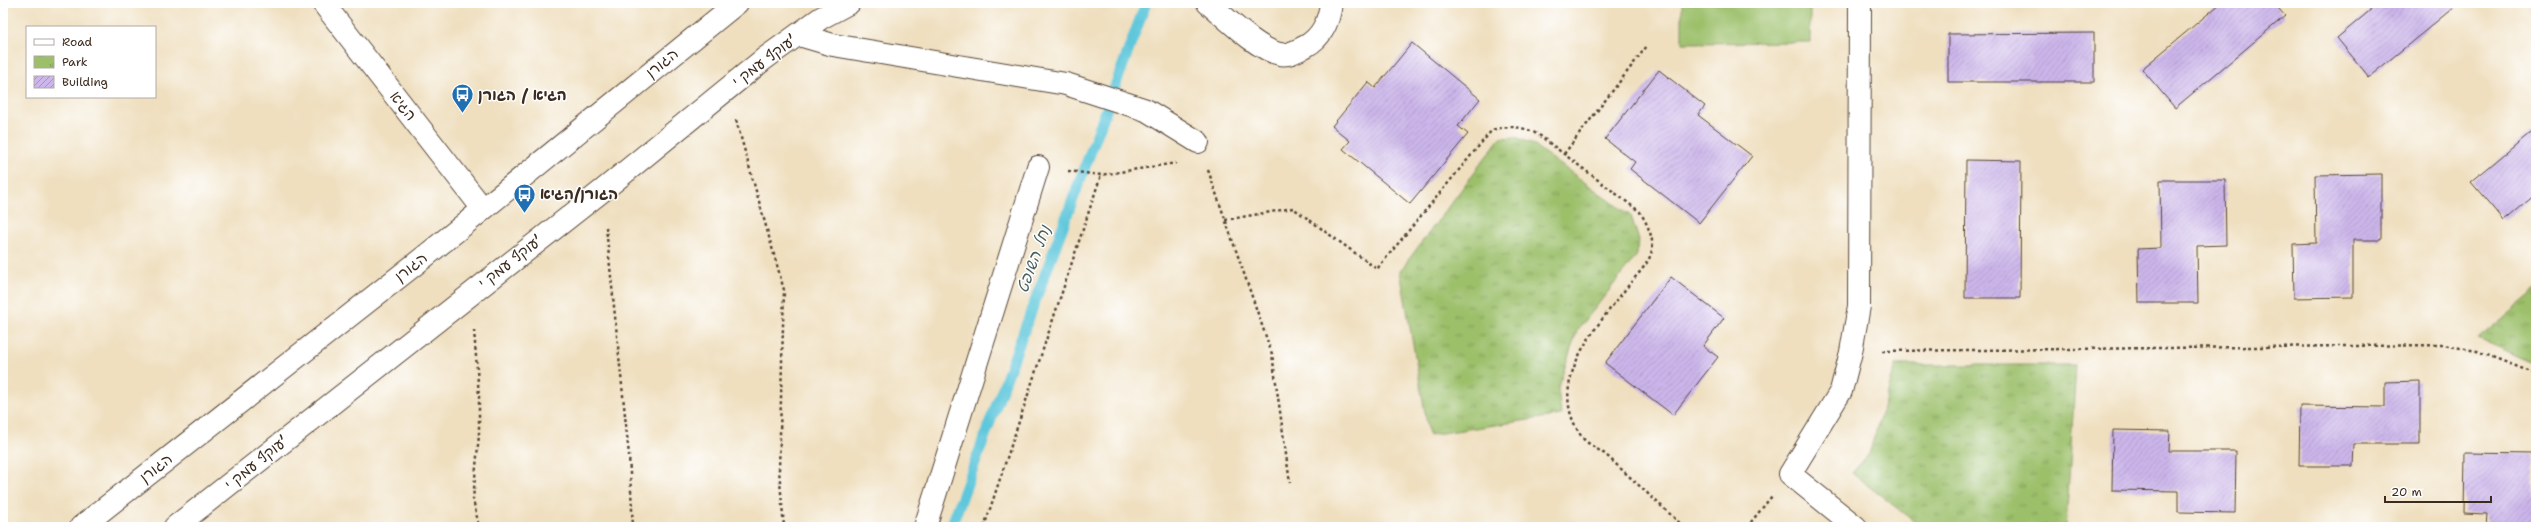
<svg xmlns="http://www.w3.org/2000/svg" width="2539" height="530" viewBox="0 0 2539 530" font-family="'Shantell Sans','Playpen Sans Hebrew',sans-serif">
	<defs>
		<pattern id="park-tufts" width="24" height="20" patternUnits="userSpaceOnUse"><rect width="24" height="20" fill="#9cc06a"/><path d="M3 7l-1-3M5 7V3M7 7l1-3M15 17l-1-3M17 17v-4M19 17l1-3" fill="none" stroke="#809c57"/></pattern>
		<pattern id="building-hatch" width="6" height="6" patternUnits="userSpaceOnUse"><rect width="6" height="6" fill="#ccb6eb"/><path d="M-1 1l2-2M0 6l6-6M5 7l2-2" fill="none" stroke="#a794be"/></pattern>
	</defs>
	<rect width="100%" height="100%" fill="#fff"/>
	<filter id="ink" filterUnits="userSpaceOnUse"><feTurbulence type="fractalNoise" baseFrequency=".025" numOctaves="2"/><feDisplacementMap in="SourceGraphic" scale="8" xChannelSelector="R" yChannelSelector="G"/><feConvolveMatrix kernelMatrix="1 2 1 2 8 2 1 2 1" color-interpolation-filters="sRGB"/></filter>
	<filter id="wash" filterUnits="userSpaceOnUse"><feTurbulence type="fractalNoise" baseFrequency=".012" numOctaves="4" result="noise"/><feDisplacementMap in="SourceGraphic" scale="16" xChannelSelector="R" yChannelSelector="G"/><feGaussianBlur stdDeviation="0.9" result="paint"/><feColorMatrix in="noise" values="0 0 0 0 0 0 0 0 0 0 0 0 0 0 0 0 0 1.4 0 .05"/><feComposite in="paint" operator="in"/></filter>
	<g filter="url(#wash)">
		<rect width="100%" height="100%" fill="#efdfbf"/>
		<path fill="#9cc06a" stroke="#6c7544" d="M1682,3H1810V42L1682,43Z"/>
		<g fill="url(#park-tufts)" stroke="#6c7544">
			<path d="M1516,137L1532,144L1631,216L1638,237L1637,255L1577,331L1558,388L1561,415L1429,435L1400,271L1500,138Z"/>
			<path d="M2536,290V364L2478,339Z"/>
			<path d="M1896,365H2076L2066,527H1921L1852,473L1869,454Z"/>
		</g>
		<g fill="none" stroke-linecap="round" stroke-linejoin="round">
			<path stroke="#5fc7db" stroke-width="11" d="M951,527L1146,3"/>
		</g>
		<g id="blocks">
			<g fill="url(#building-hatch)">
				<path d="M2221,3H2274L2285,16L2175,108L2142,69Z"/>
				<path d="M2379,3H2459L2369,77L2337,38Z"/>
				<path d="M2094,33V82H1948V34Z"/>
				<path d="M1412,43L1480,99L1458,126L1468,134L1410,204L1343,149L1350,141L1332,126L1368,82L1375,88Z"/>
				<path d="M1659,70L1705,106L1698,115L1752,156L1699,223L1630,169L1635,162L1605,139Z"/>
				<path d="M2536,128V194L2504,221L2471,182Z"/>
				<path d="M1966,160L2021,161L2020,298H1965Z"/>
				<path d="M2381,174V240H2353V297L2294,298L2293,244L2316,243L2315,175Z"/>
				<path d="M2160,180H2225L2226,245L2197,246L2198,303H2139L2138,249L2161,248Z"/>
				<path d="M1671,277L1724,318L1703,346L1718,357L1673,415L1605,363Z"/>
				<path d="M2420,381V444H2354L2353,466H2299L2300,406L2385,407V382Z"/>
				<path d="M2113,430L2170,431L2169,451H2236L2235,513L2178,512V491L2112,490Z"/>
				<path d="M2465,453L2534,454L2533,514H2536V527H2486L2487,514L2464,513Z"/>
			</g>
		</g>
	</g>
	<g filter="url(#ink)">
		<use href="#blocks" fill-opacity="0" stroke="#564536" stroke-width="1"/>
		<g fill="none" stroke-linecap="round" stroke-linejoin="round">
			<defs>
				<g id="minor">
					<path d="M323,3L483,209"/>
					<path d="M1208,3C1226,18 1258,50 1280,54C1289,56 1298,50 1306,46C1322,37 1329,21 1331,3"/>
					<path d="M799,35L833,45L1066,84L1146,110L1198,142"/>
					<path d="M81,527L428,254L737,3"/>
					<path d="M175,527L602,191L764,59L821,18L849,3"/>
					<path d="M925,527L1038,167"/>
					<path d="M1856,527L1790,474L1841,391L1851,352L1859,306L1860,3"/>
				</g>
			</defs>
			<use href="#minor" stroke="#564536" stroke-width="24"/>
			<g stroke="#564536" stroke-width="2.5" stroke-dasharray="3 3" stroke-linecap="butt">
				<path d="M736,120L784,290L779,470L784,527"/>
				<path d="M1564,154L1647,46"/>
				<path d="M1208,170L1272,354L1290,483"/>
				<path d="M1068,171L1101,175L1176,163"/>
				<path d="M1225,220L1293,208L1377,269L1492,130C1511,125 1522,126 1539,135L1640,212C1646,222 1654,237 1652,249C1651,261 1638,274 1631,282C1599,325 1542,381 1582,437C1587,444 1598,449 1606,455C1632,479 1658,503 1684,527"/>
				<path d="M606,227L629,455L633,527"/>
				<path d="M474,330L479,396V435L473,499L479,527"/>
				<path d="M1882,351L2443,345L2477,351L2536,374"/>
				<path d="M984,527L1101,175"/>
				<path d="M1747,527L1772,496"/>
			</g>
			<use href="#minor" stroke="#fff" stroke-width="22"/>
		</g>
	</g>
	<defs>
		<symbol id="bus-pin" viewBox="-11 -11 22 30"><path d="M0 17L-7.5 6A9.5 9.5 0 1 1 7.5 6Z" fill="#1f6fb2" stroke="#fff"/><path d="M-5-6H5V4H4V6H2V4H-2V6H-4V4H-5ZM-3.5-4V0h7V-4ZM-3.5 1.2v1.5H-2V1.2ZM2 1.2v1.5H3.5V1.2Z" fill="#fff"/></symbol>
	</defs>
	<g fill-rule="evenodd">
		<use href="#bus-pin" x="450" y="82" width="25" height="34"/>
		<use href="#bus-pin" x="512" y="182" width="25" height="34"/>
	</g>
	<g text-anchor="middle" stroke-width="3" stroke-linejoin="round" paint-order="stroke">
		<g font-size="15" fill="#3b2a1e" stroke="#fff">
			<text transform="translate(764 61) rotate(-37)" y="5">עוקף עמק י’</text>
			<text transform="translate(662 63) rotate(-39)" y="5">הגורן</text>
			<text transform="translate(403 106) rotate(52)" y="5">הגיא</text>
			<text transform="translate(510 262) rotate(-38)" y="5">עוקף עמק י’</text>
			<text transform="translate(411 267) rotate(-38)" y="5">הגורן</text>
			<text transform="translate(256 463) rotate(-39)" y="5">עוקף עמק י’</text>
			<text transform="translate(156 468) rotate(-38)" y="5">הגורן</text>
		</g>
		<g font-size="15" font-weight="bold" fill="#3b2a1e" stroke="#fff" text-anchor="start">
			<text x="478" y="100">הגיא / הגורן</text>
			<text x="540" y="199">הגורן/הגיא</text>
		</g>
		<g font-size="16" font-style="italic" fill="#486160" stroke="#fff">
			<text transform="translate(1033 259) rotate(-70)" y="6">נחל השופט</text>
		</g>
	</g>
	<rect width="2539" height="530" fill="none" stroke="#fff" stroke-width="16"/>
	<rect x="26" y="26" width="130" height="72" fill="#ffffff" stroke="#b1aaa5"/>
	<rect x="34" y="39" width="20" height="6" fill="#ffffff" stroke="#b1aaa5"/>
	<text x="62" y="46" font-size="12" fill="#3b2a1e">Road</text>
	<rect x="34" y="56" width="20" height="12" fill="url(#park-tufts)" stroke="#b1aaa5"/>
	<text x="62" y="66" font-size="12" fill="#3b2a1e">Park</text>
	<rect x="34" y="76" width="20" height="12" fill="url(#building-hatch)" stroke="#b1aaa5"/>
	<text x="62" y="86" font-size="12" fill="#3b2a1e">Building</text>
	<path d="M2385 496v6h106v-6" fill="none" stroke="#3b2a1e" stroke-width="2"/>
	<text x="2391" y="496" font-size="12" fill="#3b2a1e" stroke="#ffffff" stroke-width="3" paint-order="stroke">20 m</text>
</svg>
